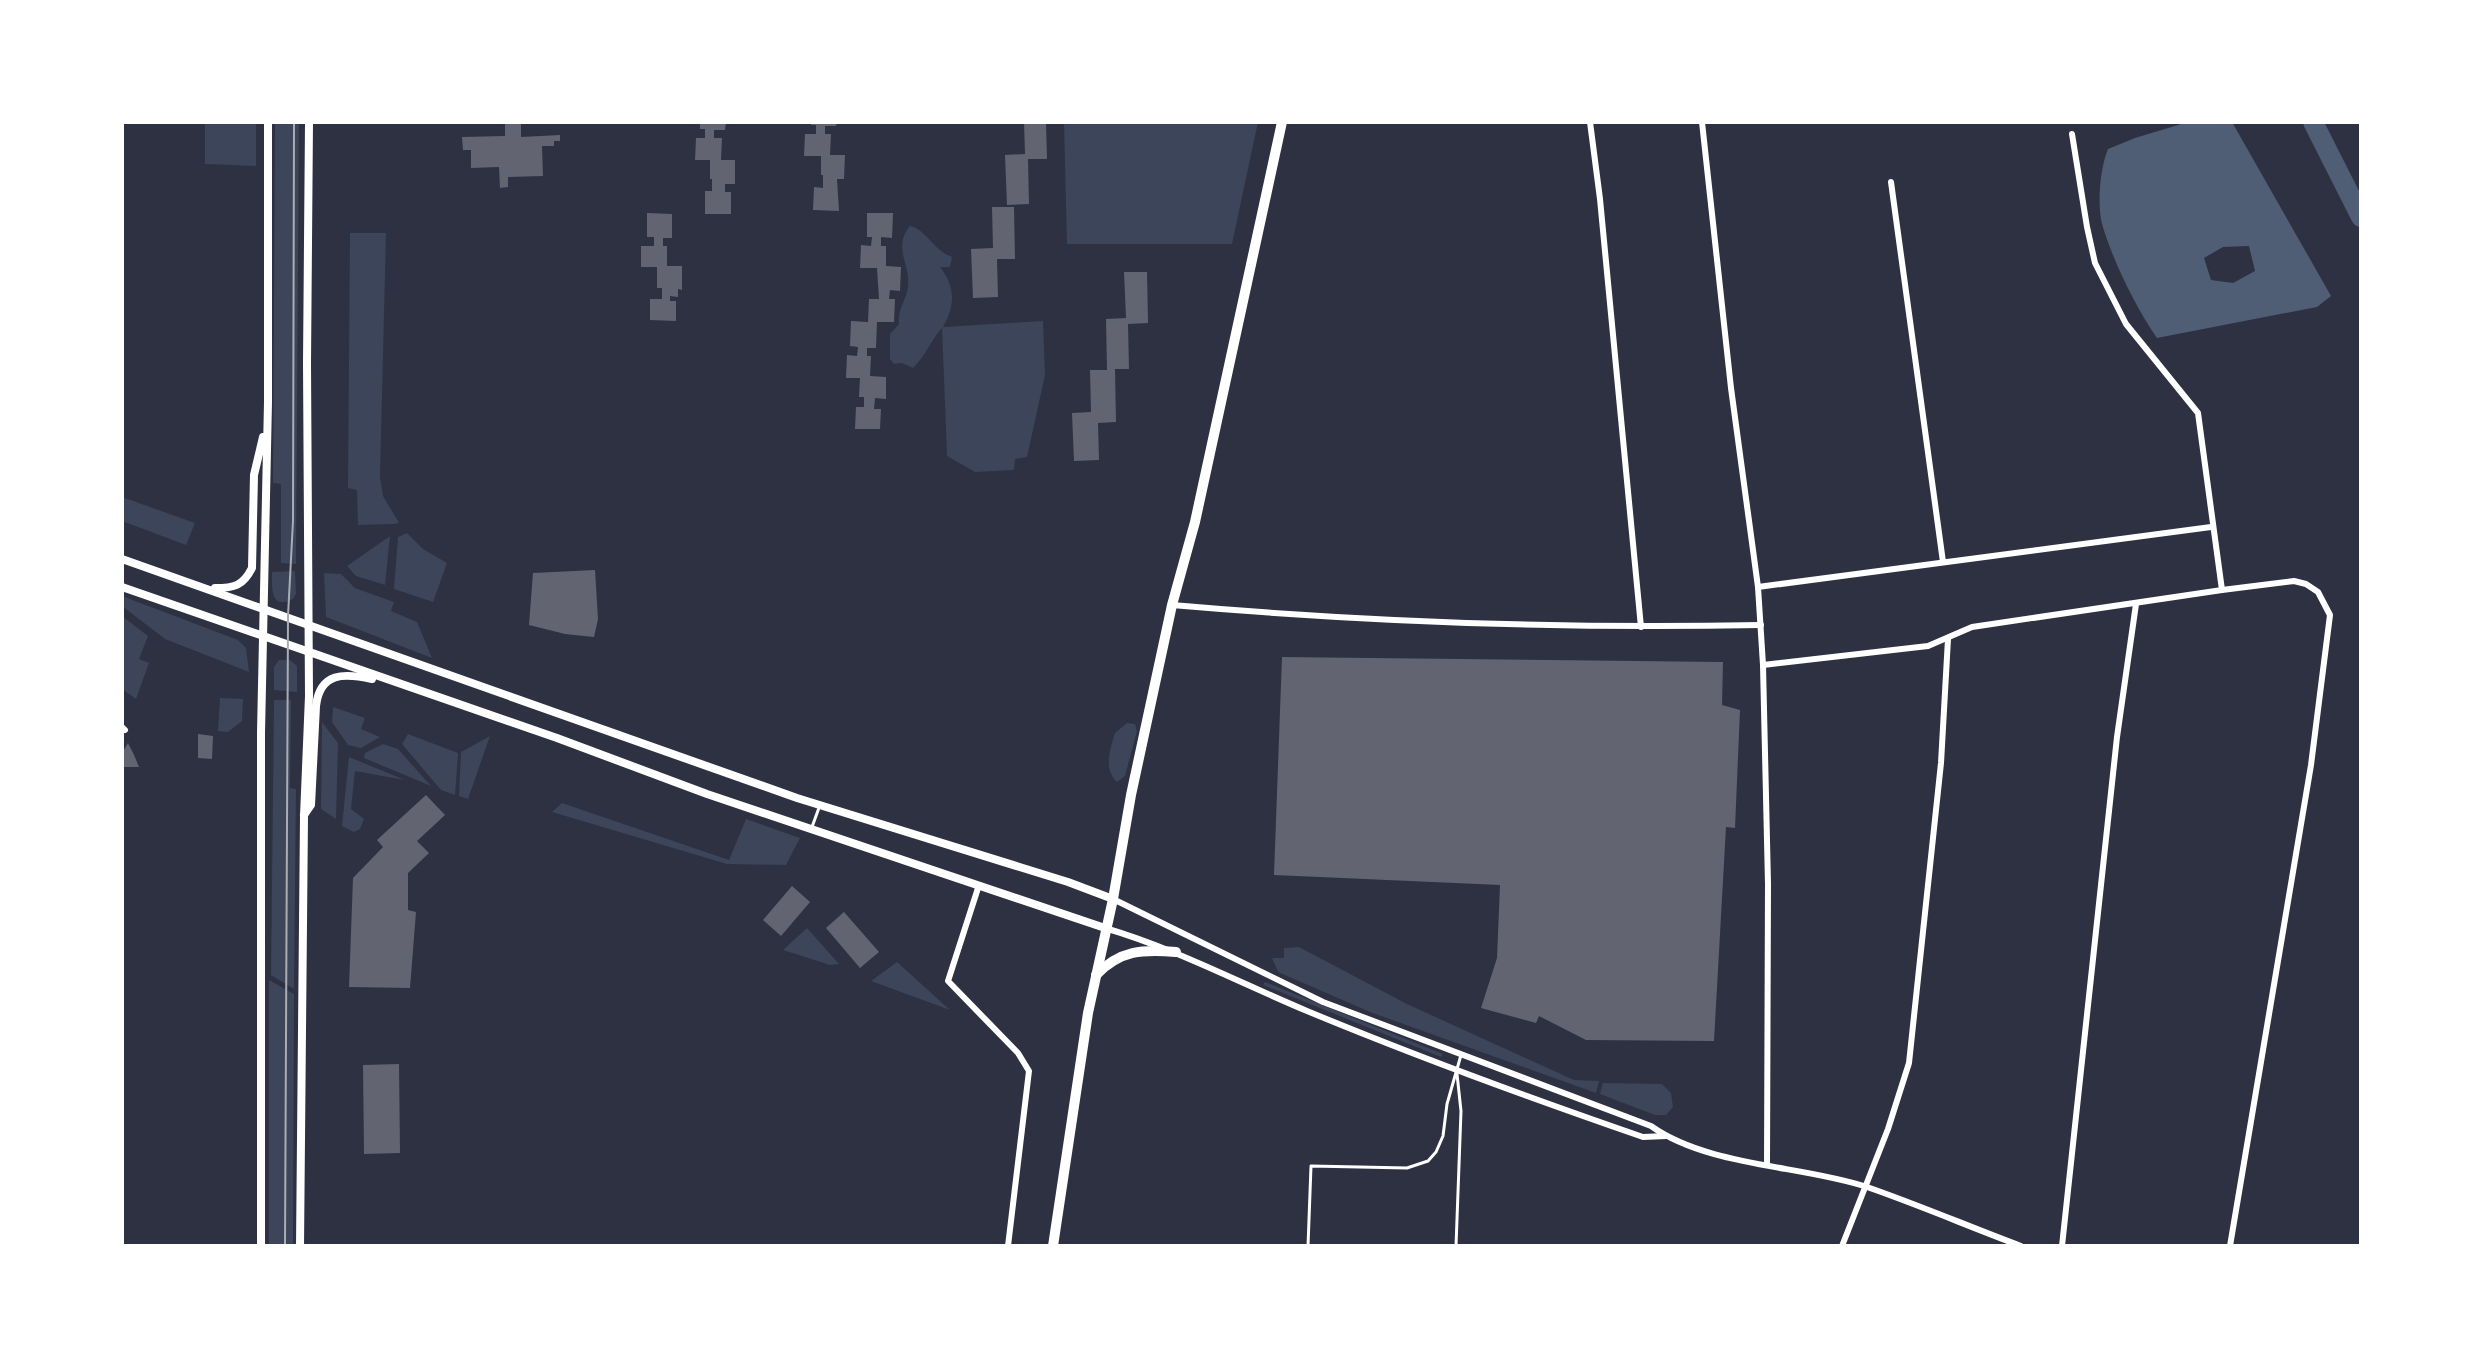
<svg xmlns="http://www.w3.org/2000/svg" width="2483" height="1368" viewBox="0 0 2483 1368" font-family="'PT Sans',sans-serif">
	<rect width="100%" height="100%" fill="#2d3142"/>
	<g fill="#3c4559">
		<path d="M205,122H256V166L205,164Z"/>
		<path d="M275,122H299L296,564L281,563V484L273,483Z"/>
		<path d="M1064,122H1258L1232,244H1067Z"/>
		<path d="M910,226C926,229 933,250 952,257L950,267H940C956,287 955,306 943,327L1043,321L1045,375L1027,457L1015,459L1014,470L975,472L947,456L942,328C931,340 925,357 913,368L902,363L894,364L890,359V334L899,324C897,311 906,300 908,287C911,265 892,247 910,226Z"/>
		<path d="M350,233H386L380,477L383,496L399,523L394,524L358,525L357,490L348,488Z"/>
		<path d="M122,497L195,523L186,545L122,521Z"/>
		<path d="M407,533L423,549L447,563L433,602L394,589L398,537Z"/>
		<path d="M390,536L385,585L356,576L347,566Z"/>
		<path d="M295,571L296,594L293,599C270,611 272,587 272,572Z"/>
		<path d="M324,573L341,574L355,588L394,602L391,611L417,622L432,658L326,617Z"/>
		<path d="M122,596L238,640L246,648L249,672L165,639L122,606Z"/>
		<path d="M122,616L148,636L139,659L149,663L136,699L122,689Z"/>
		<path d="M279,660H290L297,666V692L274,690V667Z"/>
		<path d="M220,698L243,699L242,721L228,732L218,731Z"/>
		<path d="M274,700H291L290,788L296,789L294,989L271,975Z"/>
		<path d="M333,707L365,718L361,729L380,737L361,748L348,745L332,722Z"/>
		<path d="M322,722L338,743L336,819L321,809Z"/>
		<path d="M1127,723L1135,724L1137,731L1125,776L1117,782C1103,769 1110,750 1115,733Z"/>
		<path d="M408,734L458,753L455,795L441,790L402,744Z"/>
		<path d="M490,736L468,799L459,796L461,752Z"/>
		<path d="M383,744L398,749L431,786L364,758L365,753Z"/>
		<path d="M349,757L405,780L355,771L351,809L364,819L360,829L354,832L342,826Z"/>
		<path d="M562,803L729,860L746,819L800,838L786,865L727,864L552,812Z"/>
		<path d="M807,928L839,964L830,965L783,950Z"/>
		<path d="M1299,947L1407,1004L1574,1080L1599,1081L1596,1093L1370,1012L1278,972L1272,958H1284V948Z"/>
		<path d="M897,962L950,1010L871,981Z"/>
		<path d="M269,980L294,994L293,1246H269Z"/>
		<path d="M1265,982L1443,1054L1441,1057L1263,985Z"/>
		<path d="M1603,1083L1662,1084L1671,1093L1673,1107L1666,1115H1655L1600,1094Z"/>
	</g>
	<path fill="#4f5d75" fill-rule="evenodd" d="M2188,122H2232L2331,296L2317,307L2157,338C2136,308 2112,259 2102,224C2097,204 2100,168 2108,149L2135,138ZM2249,246L2255,271L2233,283L2211,280L2204,258L2223,247Z"/>
	<g fill="none" stroke-linecap="round" stroke-linejoin="round">
		<path stroke="#4f5d75" stroke-width="20" d="M2313,122L2361,217"/>
	</g>
	<g fill="#626471">
		<path d="M505,122H521V137L560,135V141H554V146H542L543,176L508,177V187L500,188L499,167L471,168V150H463L462,137L505,136Z"/>
		<path d="M700,122H726L725,130H714V138H722L721,160H735V184H725V192H731V214H705V191H712V179H710V160H695L696,138H705V129H700Z"/>
		<path d="M811,122H837L836,126H825V134H831L830,155H845L844,179H837L839,211L813,210L814,187L823,188V175H821V156H804L805,134H816V125H811Z"/>
		<path d="M1024,122H1046L1047,159H1028L1029,204L1007,205L1005,155L1025,154Z"/>
		<path d="M992,207H1014L1015,259H997L998,297L973,298L971,249L993,248Z"/>
		<path d="M647,213L672,214V238H663V246H667V266H682V290L678,289V297L670,296V301H676V321L650,320V299H662V288H657V267H641V246H654V237H647Z"/>
		<path d="M867,213H893L892,238L881,237V246H886V266L901,267L900,291L890,290L889,299H895L894,322H877L876,348H867V356H871L870,376L886,377V399L875,398L874,409H881L880,429H855L856,407H864V397H859L860,378H846L847,355L857,356L858,347L850,346L851,321L868,322L869,299H879L877,268H860L861,245L871,246L872,237H867Z"/>
		<path d="M1124,272H1147L1148,323L1128,324L1129,369H1115L1116,422L1098,423L1099,460L1074,461L1072,413L1091,412L1090,370H1107L1106,319L1126,318Z"/>
		<path d="M595,570L598,619L594,637L565,634L529,625L533,573Z"/>
		<path d="M1282,657L1723,662L1722,705L1740,710L1735,828L1726,827L1714,1041L1586,1040L1539,1016L1536,1023L1481,1008L1497,958L1500,885L1274,875Z"/>
		<path d="M198,734L213,736L212,759L198,758Z"/>
		<path d="M128,743L134,755L139,767H122V753Z"/>
		<path d="M426,795L445,815L417,841L429,853L408,873V910L416,912L410,988L349,987L353,878L383,847L377,840Z"/>
		<path d="M792,886L810,902L781,936L763,920Z"/>
		<path d="M844,912L879,952L860,968L826,928Z"/>
		<path d="M399,1064L400,1153L364,1154L363,1065Z"/>
	</g>
	<g fill="none" stroke-linecap="round" stroke-linejoin="round">
		<g stroke="#fff" stroke-width="3">
			<path d="M812,827L820,805"/>
			<path d="M1308,1246L1311,1166L1407,1168L1428,1161L1436,1152L1443,1136L1447,1104L1461,1055"/>
			<path d="M1456,1246L1461,1111L1457,1074"/>
		</g>
		<g stroke="#fff" stroke-width="6">
			<path d="M1590,122L1600,199L1641,627"/>
			<path d="M1702,122L1731,388L1758,587L1763,665L1768,884L1767,1165"/>
			<path d="M2072,134L2087,227L2095,263L2126,324L2198,413L2222,590"/>
			<path d="M1891,182L1943,562"/>
			<path d="M1758,587L2211,527"/>
			<path d="M1172,605C1368,622 1564,629 1761,625"/>
			<path d="M1763,665L1928,646L1972,627L2222,590L2294,581L2306,584L2318,592L2330,615L2311,765L2230,1246"/>
			<path d="M122,727L125,730"/>
			<path d="M979,885L948,981L1018,1053L1029,1071L1008,1246"/>
			<path d="M1113,899L1323,1002L1651,1126C1709,1167 1801,1165 1867,1187C1919,1205 1970,1227 2021,1246"/>
			<path d="M1105,928C1176,949 1240,983 1307,1011C1418,1057 1530,1098 1643,1137L1666,1136"/>
			<path d="M1842,1246L1888,1129L1909,1063L1941,763L1948,639"/>
			<path d="M2062,1246L2117,737L2136,604"/>
		</g>
		<g stroke="#fff" stroke-width="8">
			<path d="M122,559L797,798L1068,882L1113,899"/>
			<path d="M122,587L557,738L707,794L1105,928"/>
			<path d="M215,588C234,588 243,586 252,568L254,475L263,437"/>
			<path d="M304,815L311,805L316,706C320,672 344,673 372,679"/>
			<path d="M261,1246V733L268,402V122"/>
			<path d="M300,1246L304,816L309,696L307,363L309,122"/>
		</g>
		<g stroke="#fff" stroke-width="10">
			<path d="M1096,975C1120,950 1143,949 1176,952"/>
			<path d="M1053,1246L1088,1013L1113,899L1131,795L1172,605L1195,522L1282,122"/>
		</g>
		<path stroke="#abadb3" stroke-width="2" d="M285,1246L288,616L293,521L294,122"/>
	</g>
	<rect width="2483" height="1368" fill="none" stroke="#ffffff" stroke-width="248"/>
</svg>
